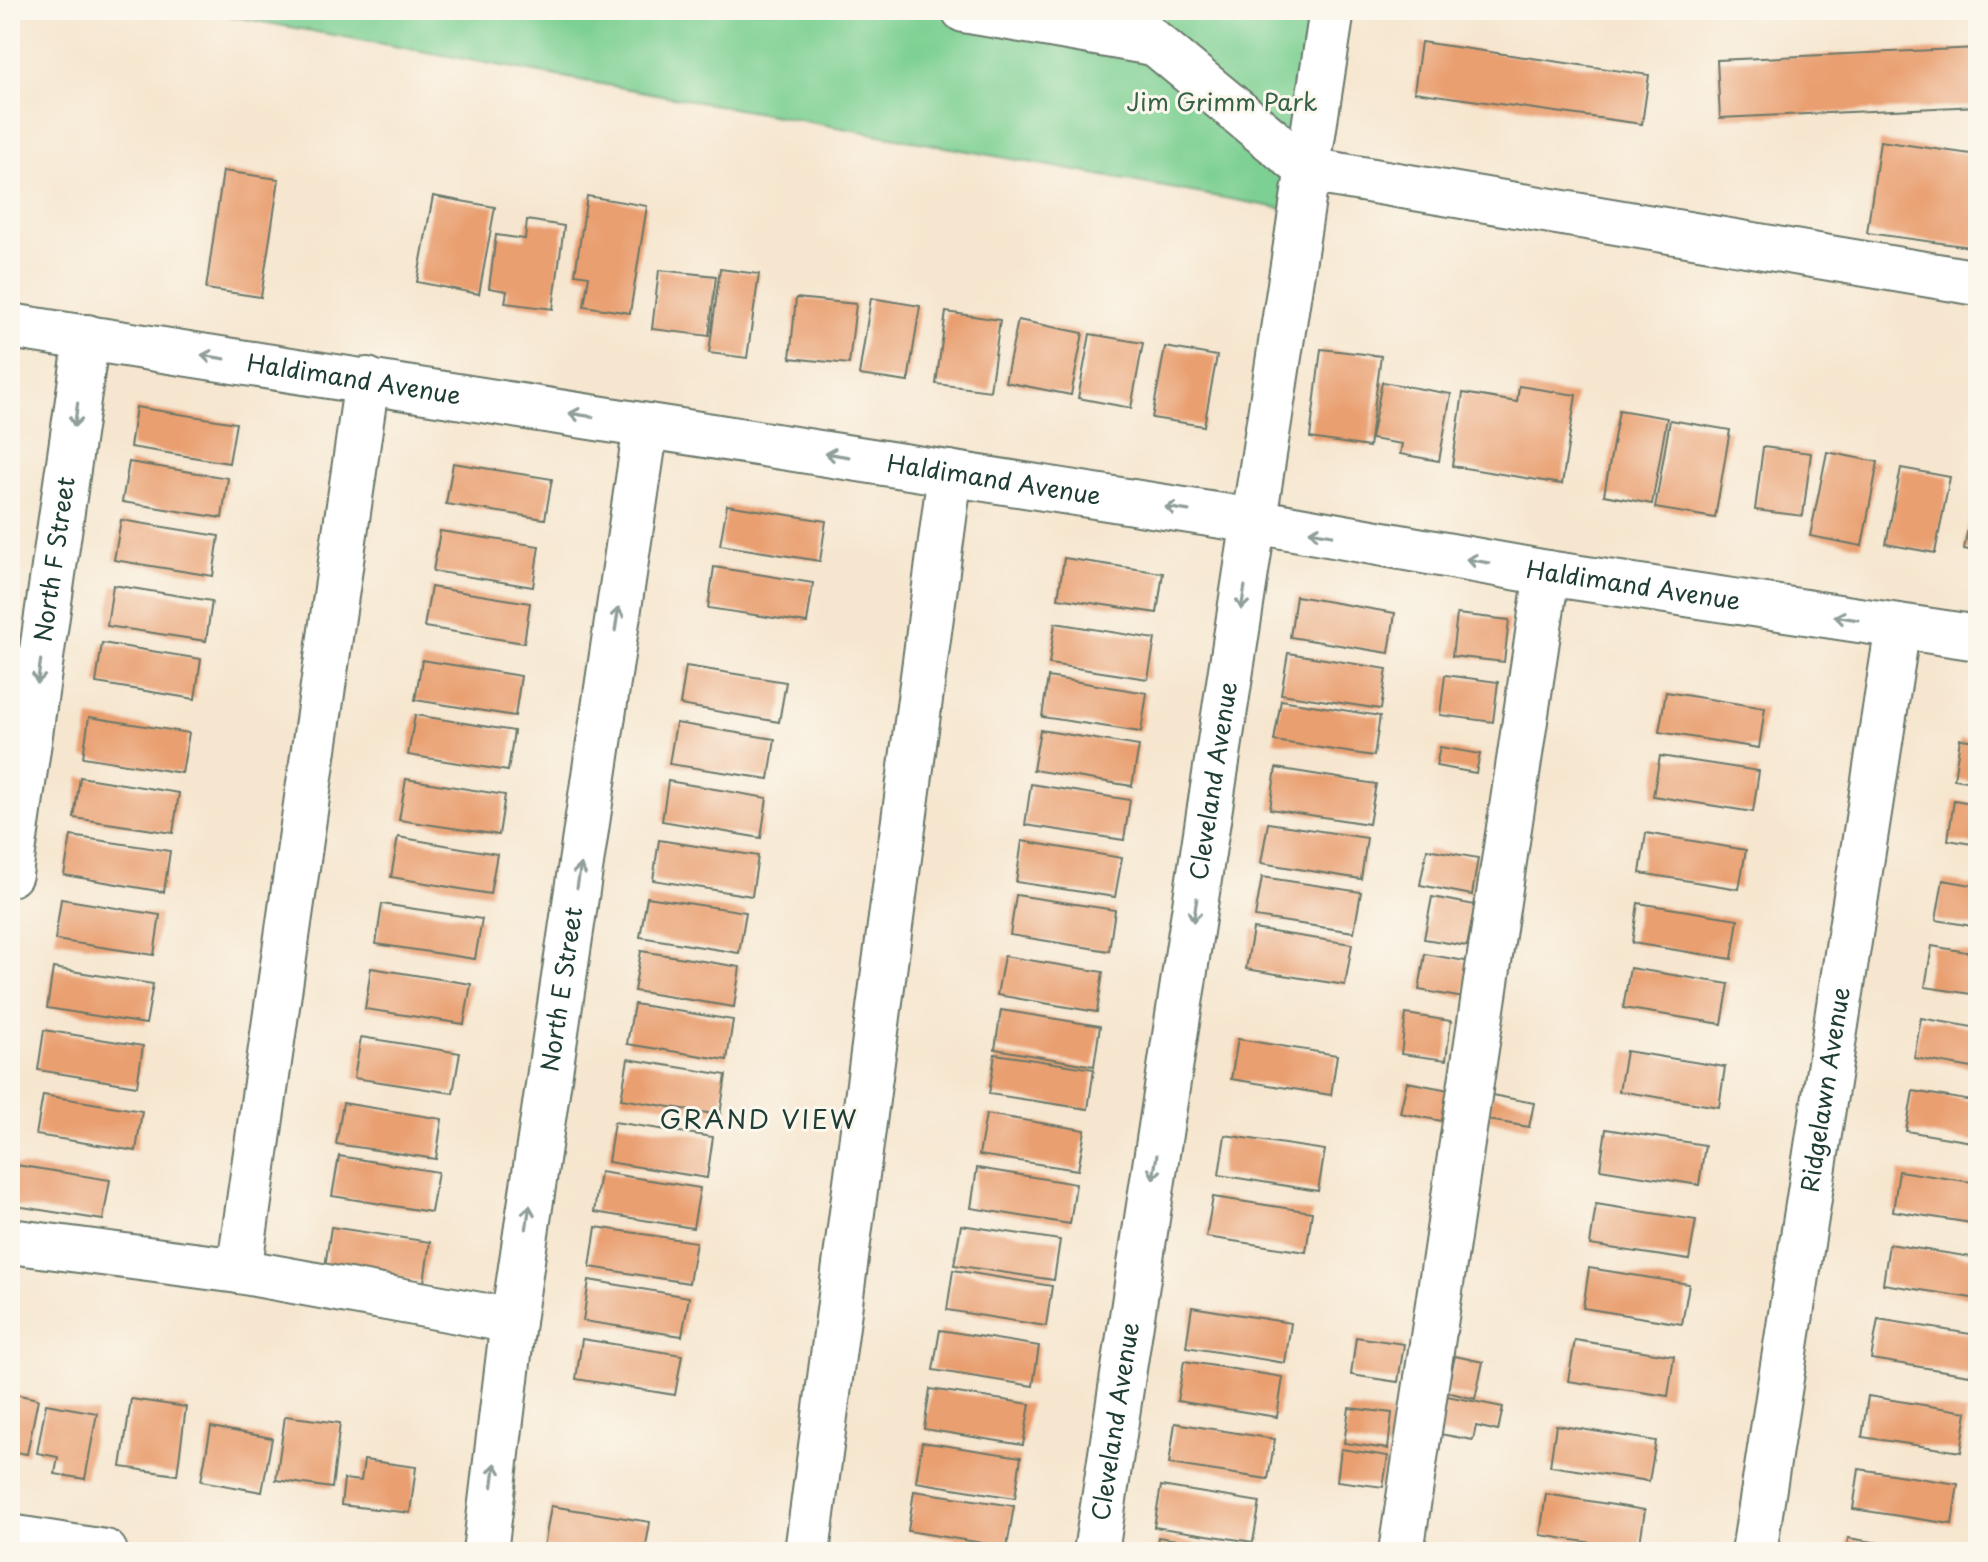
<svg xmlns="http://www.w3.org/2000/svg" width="1988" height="1562" viewBox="0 0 1988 1562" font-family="'Playpen Sans',sans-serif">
	<rect width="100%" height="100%" fill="#fbf7ec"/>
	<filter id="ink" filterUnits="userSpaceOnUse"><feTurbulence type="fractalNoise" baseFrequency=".0125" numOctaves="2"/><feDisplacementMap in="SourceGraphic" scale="16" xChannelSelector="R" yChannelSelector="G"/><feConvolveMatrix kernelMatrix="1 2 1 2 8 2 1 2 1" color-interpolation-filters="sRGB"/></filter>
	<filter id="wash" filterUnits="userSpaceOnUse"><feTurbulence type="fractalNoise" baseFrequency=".006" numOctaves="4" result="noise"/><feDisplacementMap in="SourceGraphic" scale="32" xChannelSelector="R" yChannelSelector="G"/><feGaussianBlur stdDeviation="1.8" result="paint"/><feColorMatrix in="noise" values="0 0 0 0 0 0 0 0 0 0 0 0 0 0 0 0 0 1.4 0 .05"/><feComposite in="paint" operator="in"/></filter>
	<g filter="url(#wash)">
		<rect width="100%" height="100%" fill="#f6e6cf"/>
		<path fill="#7dd093" stroke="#4e8664" stroke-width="2" d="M197,10H1332L1301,212Z"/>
		<g id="blocks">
			<g fill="#e99f70">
				<path d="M1421,42L1649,75L1642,124L1414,92Z"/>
				<path d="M1978,48V106L1720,118L1717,60Z"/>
				<path d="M1880,141L1978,155V248L1867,233Z"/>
				<path d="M223,171L279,179L261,297L206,289Z"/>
				<path d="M433,196L495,207L479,294L417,282Z"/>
				<path d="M587,196L647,206L630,313L584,306L589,276L575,274Z"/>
				<path d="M527,220L564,226L553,309L505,303L507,291L489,288L496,235L525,239Z"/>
				<path d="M720,269L759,274L747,358L709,353Z"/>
				<path d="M659,270L716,276L709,336L652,329Z"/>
				<path d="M796,298L856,304L849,364L790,358Z"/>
				<path d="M871,298L920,306L908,382L859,375Z"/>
				<path d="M946,312L1000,320L990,391L936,384Z"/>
				<path d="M1018,320L1083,333L1071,395L1005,382Z"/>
				<path d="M1090,334L1143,343L1131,408L1078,398Z"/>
				<path d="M1165,347L1217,356L1204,426L1152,418Z"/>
				<path d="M1321,349L1381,356L1369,447L1310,438Z"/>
				<path d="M1382,382L1451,394L1439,461L1400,454L1402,444L1371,439Z"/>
				<path d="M1519,386L1576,395L1562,484L1452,466L1463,393L1517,402Z"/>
				<path d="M136,407L236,423L229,463L130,447Z"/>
				<path d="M1619,410L1667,418L1652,504L1604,495Z"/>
				<path d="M1670,420L1730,430L1715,518L1655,508Z"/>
				<path d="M1763,447L1811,453L1803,516L1755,510Z"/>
				<path d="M1827,452L1878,462L1862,546L1810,536Z"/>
				<path d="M129,462L228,478L222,518L122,502Z"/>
				<path d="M453,463L552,479L545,519L446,504Z"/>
				<path d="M1901,468L1950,477L1935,553L1886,544Z"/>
				<path d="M1976,484H1978V552L1964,549Z"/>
				<path d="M727,505L826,521L820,561L720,545Z"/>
				<path d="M121,520L219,536L213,576L114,560Z"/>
				<path d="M440,531L539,546L533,587L433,571Z"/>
				<path d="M1064,558L1163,573L1157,613L1058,598Z"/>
				<path d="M714,567L813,583L807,623L708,608Z"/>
				<path d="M113,585L212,601L206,641L107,626Z"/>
				<path d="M431,587L530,603L524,643L424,627Z"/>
				<path d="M1296,596L1395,613L1389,653L1290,637Z"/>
				<path d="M1457,614L1509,620L1504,662L1452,656Z"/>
				<path d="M1055,623L1155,639L1148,679L1049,664Z"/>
				<path d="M102,643L201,659L195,699L96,683Z"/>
				<path d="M1288,653L1387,669L1381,709L1281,694Z"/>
				<path d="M422,660L521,676L515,716L415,700Z"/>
				<path d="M686,666L786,682L779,722L680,705Z"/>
				<path d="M1445,675L1498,682L1493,722L1440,715Z"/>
				<path d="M1048,677L1147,693L1141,732L1042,717Z"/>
				<path d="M1666,692L1765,708L1759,748L1659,732Z"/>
				<path d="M1281,700L1380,716L1374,756L1274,741Z"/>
				<path d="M415,715L514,731L508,771L408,755Z"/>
				<path d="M89,717L189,733L182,773L83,757Z"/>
				<path d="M676,723L775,739L769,779L669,764Z"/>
				<path d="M1040,730L1139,746L1132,786L1033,770Z"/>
				<path d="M1960,739L1978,741V783L1954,779Z"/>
				<path d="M1440,747L1480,754L1476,773L1436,766Z"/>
				<path d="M1660,756L1759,771L1753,812L1653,796Z"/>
				<path d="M1276,768L1376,784L1369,824L1270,809Z"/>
				<path d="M80,777L179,793L173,833L74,818Z"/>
				<path d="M406,779L505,795L499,835L399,820Z"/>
				<path d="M668,781L767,798L761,838L662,821Z"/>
				<path d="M1031,784L1130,800L1124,840L1025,825Z"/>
				<path d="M1954,800L1978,804V845L1948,840Z"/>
				<path d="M1268,823L1367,838L1361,879L1261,863Z"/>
				<path d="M1646,833L1746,850L1739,889L1640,873Z"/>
				<path d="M71,836L170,851L164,892L64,875Z"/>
				<path d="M398,837L497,854L490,894L391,877Z"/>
				<path d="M659,840L758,856L752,896L653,880Z"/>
				<path d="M1022,841L1122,858L1115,897L1016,882Z"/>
				<path d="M1427,849L1478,858L1472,895L1420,885Z"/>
				<path d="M1262,877L1361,892L1354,932L1255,917Z"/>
				<path d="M1943,880L1978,886V927L1936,920Z"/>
				<path d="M1016,895L1115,910L1109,951L1010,935Z"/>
				<path d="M647,897L746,912L739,953L640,937Z"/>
				<path d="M1432,897L1475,905L1467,946L1424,939Z"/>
				<path d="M61,899L160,915L154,955L55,940Z"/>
				<path d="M1638,903L1738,919L1732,959L1632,943Z"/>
				<path d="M382,904L482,919L475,959L376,944Z"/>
				<path d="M1253,929L1352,944L1345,985L1246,969Z"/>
				<path d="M1932,946L1978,954V995L1925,987Z"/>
				<path d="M641,951L740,967L734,1007L634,991Z"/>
				<path d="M1425,954L1471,962L1464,998L1419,990Z"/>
				<path d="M1004,956L1103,972L1097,1012L997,995Z"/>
				<path d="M53,968L153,984L146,1024L47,1008Z"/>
				<path d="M371,968L471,984L464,1024L365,1009Z"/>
				<path d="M1630,968L1729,984L1722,1024L1623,1008Z"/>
				<path d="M634,1004L733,1020L727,1060L627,1044Z"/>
				<path d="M1001,1010L1100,1026L1094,1066L995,1049Z"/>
				<path d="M1406,1014L1451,1021L1446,1060L1401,1054Z"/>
				<path d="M1921,1018L1978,1028V1069L1914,1058Z"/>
				<path d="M44,1030L143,1046L137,1086L38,1070Z"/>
				<path d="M361,1037L460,1053L453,1093L354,1078Z"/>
				<path d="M1238,1039L1337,1055L1331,1095L1231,1079Z"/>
				<path d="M1626,1051L1725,1067L1719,1107L1619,1091Z"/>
				<path d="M995,1054L1094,1069L1088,1109L989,1094Z"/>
				<path d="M628,1059L726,1075L720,1115L621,1099Z"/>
				<path d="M1407,1082L1449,1090L1442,1121L1400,1113Z"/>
				<path d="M1913,1091L1978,1102V1143L1906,1131Z"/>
				<path d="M43,1095L142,1111L136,1151L36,1135Z"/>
				<path d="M1492,1095L1534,1103L1529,1127L1488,1120Z"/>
				<path d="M343,1103L442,1119L436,1159L336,1144Z"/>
				<path d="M986,1114L1085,1130L1078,1170L979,1155Z"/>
				<path d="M614,1122L713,1137L707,1178L608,1162Z"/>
				<path d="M1606,1129L1705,1145L1699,1185L1600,1169Z"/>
				<path d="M1225,1135L1325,1150L1318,1191L1219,1175Z"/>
				<path d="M339,1156L438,1172L431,1212L332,1196Z"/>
				<path d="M10,1164L110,1180L103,1220L10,1205Z"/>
				<path d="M977,1168L1076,1184L1070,1224L971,1208Z"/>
				<path d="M1899,1171L1978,1183V1224L1893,1211Z"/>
				<path d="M600,1172L700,1188L693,1228L594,1212Z"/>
				<path d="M1213,1197L1312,1212L1306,1252L1206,1237Z"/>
				<path d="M1596,1204L1696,1220L1689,1260L1590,1245Z"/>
				<path d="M961,1225L1060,1240L1054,1280L954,1265Z"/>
				<path d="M331,1227L430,1242L424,1282L325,1267Z"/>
				<path d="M596,1227L696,1242L689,1283L590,1267Z"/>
				<path d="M1889,1244L1978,1258V1299L1883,1284Z"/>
				<path d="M1589,1268L1689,1284L1682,1324L1583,1308Z"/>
				<path d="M953,1270L1052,1286L1046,1326L947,1310Z"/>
				<path d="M589,1280L689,1297L682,1336L583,1321Z"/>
				<path d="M1192,1307L1291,1323L1285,1363L1186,1347Z"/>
				<path d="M1878,1319L1977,1335L1970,1375L1871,1359Z"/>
				<path d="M940,1330L1039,1346L1033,1386L933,1370Z"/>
				<path d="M1356,1337L1404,1344L1398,1382L1351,1375Z"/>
				<path d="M582,1339L682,1355L675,1395L576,1379Z"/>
				<path d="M1575,1340L1674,1356L1668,1396L1568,1381Z"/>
				<path d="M1455,1356L1483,1362L1475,1399L1447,1392Z"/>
				<path d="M1184,1361L1283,1377L1277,1417L1177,1401Z"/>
				<path d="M930,1389L1030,1404L1023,1445L924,1429Z"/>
				<path d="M10,1393L38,1399L27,1454L10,1451Z"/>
				<path d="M1442,1395L1503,1407L1498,1431L1476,1426L1473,1440L1434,1433Z"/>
				<path d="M1868,1396L1967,1412L1961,1452L1862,1437Z"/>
				<path d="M131,1399L186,1407L177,1475L121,1467Z"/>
				<path d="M46,1404L97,1413L85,1479L55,1474L58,1457L37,1453Z"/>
				<path d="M1349,1408L1392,1413L1388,1449L1344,1443Z"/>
				<path d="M285,1416L340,1423L332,1488L276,1480Z"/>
				<path d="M1175,1423L1275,1439L1268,1479L1169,1464Z"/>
				<path d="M1556,1425L1656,1441L1649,1481L1550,1466Z"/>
				<path d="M211,1427L272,1438L262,1492L201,1481Z"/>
				<path d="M922,1442L1021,1457L1015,1498L916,1482Z"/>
				<path d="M1341,1449L1388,1456L1383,1487L1337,1481Z"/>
				<path d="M364,1460L416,1467L410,1513L341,1505L344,1479L361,1481Z"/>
				<path d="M1859,1469L1958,1484L1952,1524L1853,1509Z"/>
				<path d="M1161,1486L1260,1502L1253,1542L1154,1527Z"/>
				<path d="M914,1491L1014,1506L1007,1547L908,1531Z"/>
				<path d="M1546,1494L1645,1510L1639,1550L1540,1535Z"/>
				<path d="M551,1506L650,1522L645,1552H578L544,1547Z"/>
				<path d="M1158,1537L1240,1550V1552H1156Z"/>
				<path d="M1848,1538L1924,1550V1552H1846Z"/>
				<path d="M1422,1543L1473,1550V1552H1421Z"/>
			</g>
		</g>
	</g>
	<g filter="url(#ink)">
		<use href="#blocks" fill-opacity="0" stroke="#6a786a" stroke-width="2"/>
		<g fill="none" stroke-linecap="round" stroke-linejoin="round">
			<defs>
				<g id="minor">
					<path d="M964,10L1153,43"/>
					<path d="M1115,10L1308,170L1978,283"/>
					<path id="s1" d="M10,326L1254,521L1547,573L1978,638"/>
					<path id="s2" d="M10,874L87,337"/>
					<path d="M10,1241L239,1271L513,1321"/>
					<path d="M239,1271L367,380"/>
					<path d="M10,1537L105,1552"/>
					<path id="s3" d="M485,1552L513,1321L646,426"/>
					<path d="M807,1552L950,473"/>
					<path id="s4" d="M1096,1552L1332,10"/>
					<path d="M1401,1552L1547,573"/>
					<path id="s5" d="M1754,1552L1898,626"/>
				</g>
			</defs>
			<use href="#minor" stroke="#6a786a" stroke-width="48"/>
			<use href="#minor" stroke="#fff" stroke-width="44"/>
		</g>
		<defs><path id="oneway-shaft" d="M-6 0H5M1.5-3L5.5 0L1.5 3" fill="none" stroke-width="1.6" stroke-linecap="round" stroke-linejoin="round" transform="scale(2)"/></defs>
		<g stroke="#8f9e9a">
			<use href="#oneway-shaft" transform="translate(213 357) rotate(-171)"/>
			<use href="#oneway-shaft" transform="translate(76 415) rotate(98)"/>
			<use href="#oneway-shaft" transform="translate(581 415) rotate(-171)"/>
			<use href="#oneway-shaft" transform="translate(837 455) rotate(-171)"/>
			<use href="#oneway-shaft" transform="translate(1177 509) rotate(-171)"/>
			<use href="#oneway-shaft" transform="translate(1321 533) rotate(-170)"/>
			<use href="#oneway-shaft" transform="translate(1478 561) rotate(-170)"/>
			<use href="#oneway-shaft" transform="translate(1243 598) rotate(99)"/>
			<use href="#oneway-shaft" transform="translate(1846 618) rotate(-171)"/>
			<use href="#oneway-shaft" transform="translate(617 619) rotate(-81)"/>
			<use href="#oneway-shaft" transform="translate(39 672) rotate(98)"/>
			<use href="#oneway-shaft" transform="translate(579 876) rotate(-81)"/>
			<use href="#oneway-shaft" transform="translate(1195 910) rotate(99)"/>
			<use href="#oneway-shaft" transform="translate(1155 1167) rotate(99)"/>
			<use href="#oneway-shaft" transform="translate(528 1217) rotate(-82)"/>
			<use href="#oneway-shaft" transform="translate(494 1475) rotate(-83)"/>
		</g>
	</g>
	<g text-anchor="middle" stroke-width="6" stroke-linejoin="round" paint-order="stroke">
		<g font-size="24" fill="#36624c" stroke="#fbf7ec">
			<text x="1222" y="111">Jim Grimm Park</text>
		</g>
		<g font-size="24" fill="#1f3d34" stroke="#fbf7ec">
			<text dy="8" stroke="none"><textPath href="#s1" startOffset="348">Haldimand Avenue</textPath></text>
			<text dy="8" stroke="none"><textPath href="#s1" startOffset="996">Haldimand Avenue</textPath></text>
			<text dy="8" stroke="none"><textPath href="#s2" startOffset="318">North F Street</textPath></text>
			<text dy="8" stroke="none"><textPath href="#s1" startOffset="1644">Haldimand Avenue</textPath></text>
			<text dy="8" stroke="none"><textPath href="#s4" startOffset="780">Cleveland Avenue</textPath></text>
			<text dy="8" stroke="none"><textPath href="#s3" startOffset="568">North E Street</textPath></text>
			<text dy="8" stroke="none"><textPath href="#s5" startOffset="468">Ridgelawn Avenue</textPath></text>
			<text dy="8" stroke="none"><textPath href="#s4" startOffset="132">Cleveland Avenue</textPath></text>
		</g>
		<g font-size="26" letter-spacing="2" fill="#1f3d34" stroke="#fbf7ec">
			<text x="759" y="1129">GRAND VIEW</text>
		</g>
	</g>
	<rect width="1988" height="1562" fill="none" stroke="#fbf7ec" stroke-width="40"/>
</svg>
